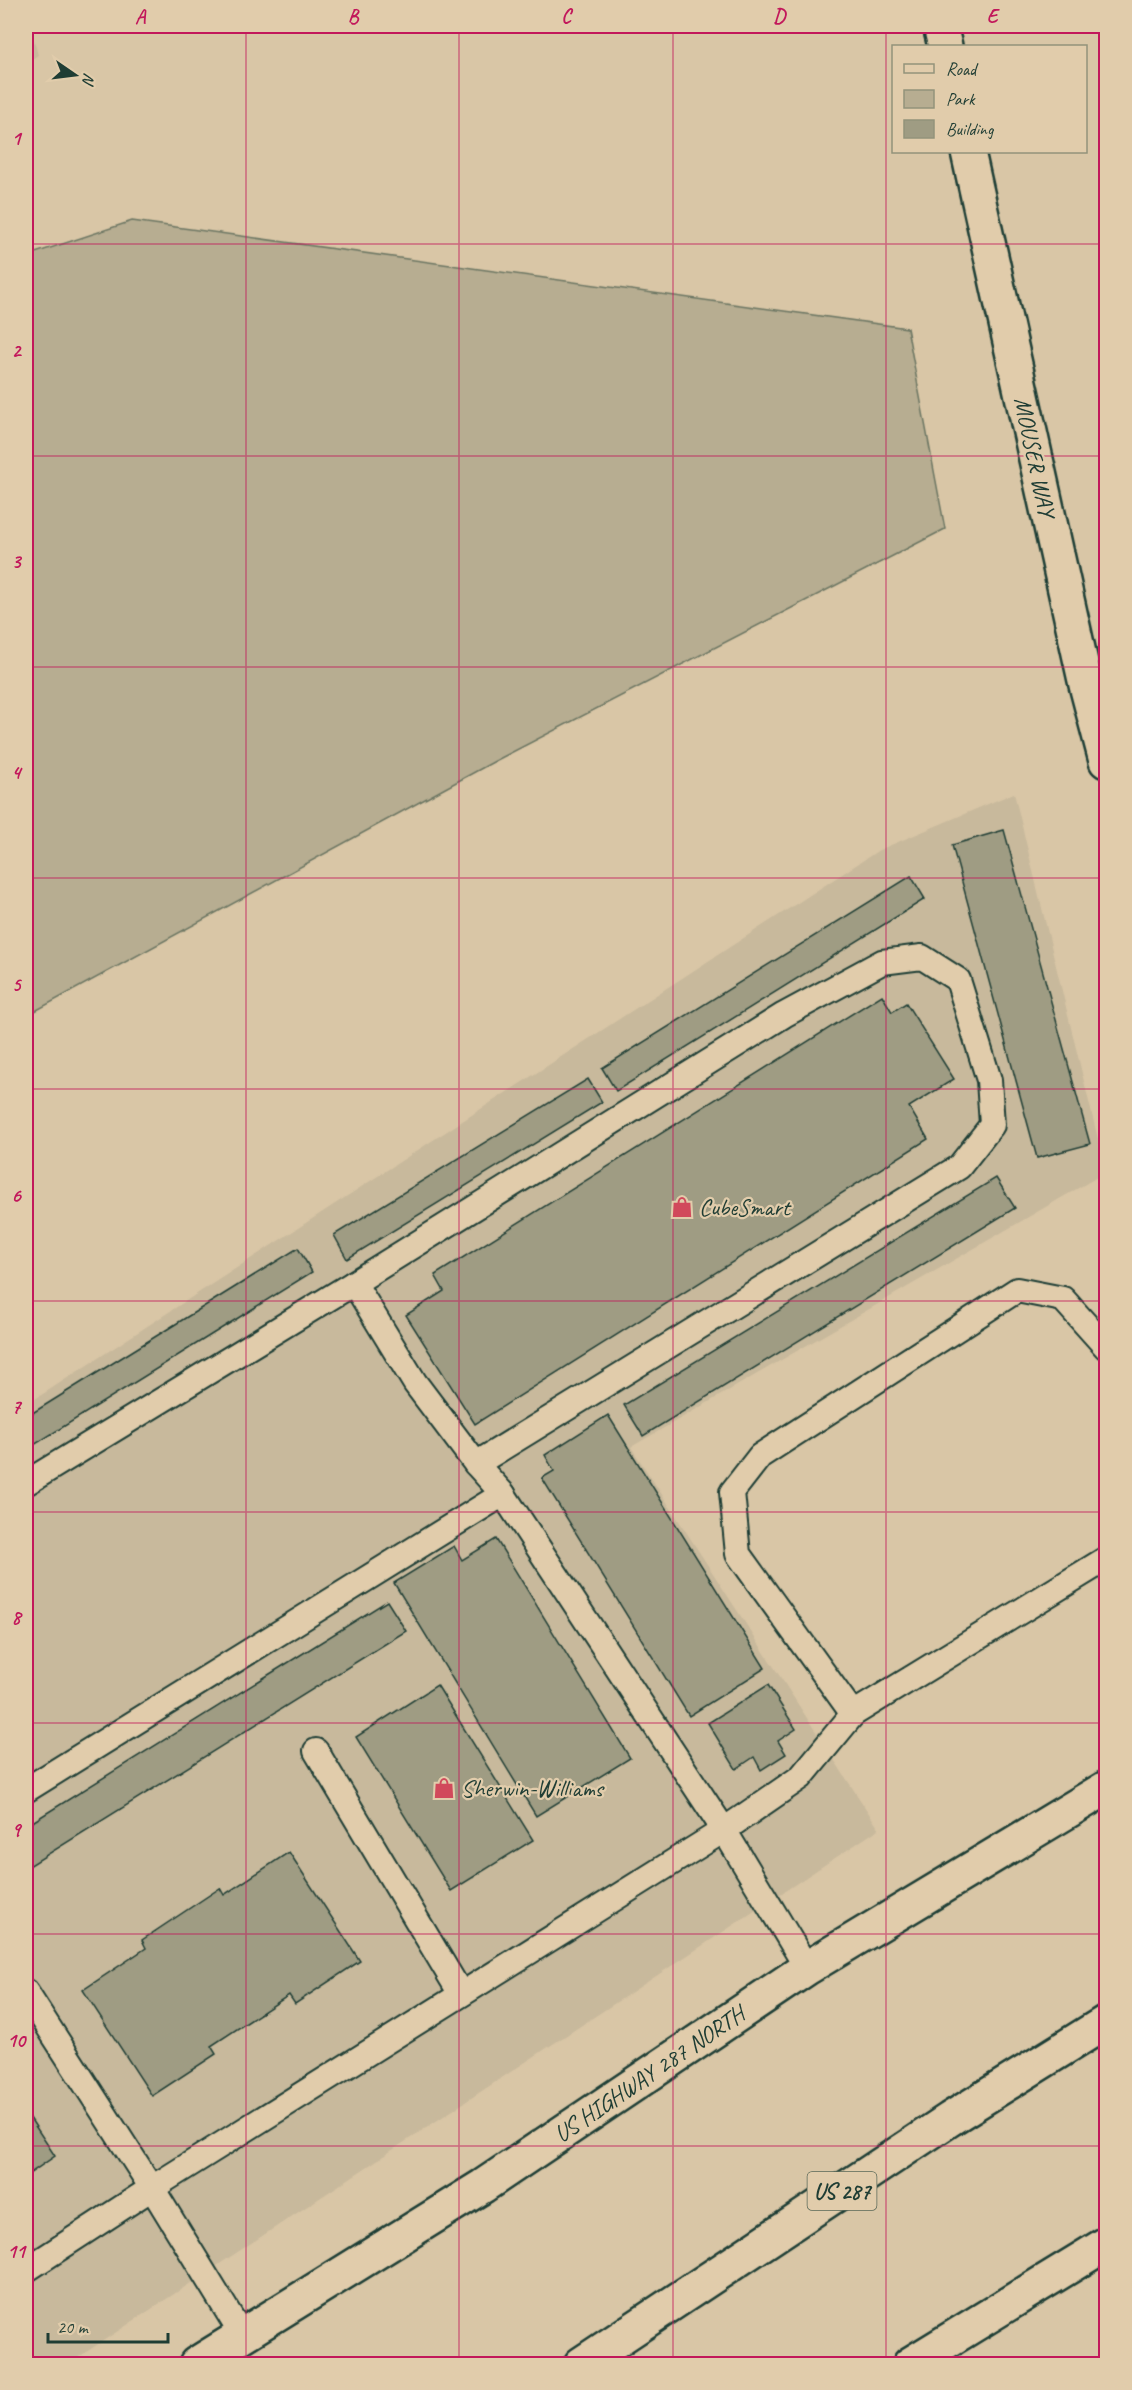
<svg xmlns="http://www.w3.org/2000/svg" width="1132" height="2390" viewBox="0 0 1132 2390" font-family="Caveat,sans-serif">
	<rect width="100%" height="100%" fill="#d9c6a6"/>
	<filter id="ink" filterUnits="userSpaceOnUse"><feTurbulence type="fractalNoise" baseFrequency=".0167" numOctaves="2"/><feDisplacementMap in="SourceGraphic" scale="12" xChannelSelector="R" yChannelSelector="G"/><feConvolveMatrix kernelMatrix="1 2 1 2 8 2 1 2 1" color-interpolation-filters="sRGB"/></filter>
	<g filter="url(#ink)">
		<g fill="#c8b99c">
			<path d="M26,26H30L38,55L26,63Z"/>
			<path d="M1014,793L1106,1172L631,1447L879,1829L68,2364H26V1405L879,850Z"/>
		</g>
		<path fill="#b7ad91" stroke="#6b7562" stroke-width="1.5" d="M132,221L907,328L945,529L495,761L26,1016V256Z"/>
		<g fill="#9f9c83" stroke="#1f3d34" stroke-width="1.5">
			<path d="M1004,830L1090,1144L1037,1158L952,845Z"/>
			<path d="M911,876L925,899L616,1091L602,1068Z"/>
			<path d="M882,995L892,1012L906,1003L954,1079L909,1107L928,1139L475,1424L406,1315L444,1291L435,1275Z"/>
			<path d="M588,1079L602,1102L347,1259L334,1235Z"/>
			<path d="M996,1178L1015,1208L643,1436L624,1405Z"/>
			<path d="M298,1248L312,1272L26,1450V1417Z"/>
			<path d="M608,1415L765,1668L689,1716L542,1478L554,1471L545,1455Z"/>
			<path d="M496,1539L630,1758L536,1816L394,1583L454,1546L462,1560Z"/>
			<path d="M387,1601L406,1631L26,1868V1826Z"/>
			<path d="M437,1685L533,1840L451,1891L356,1737Z"/>
			<path d="M768,1685L796,1729L778,1741L786,1754L761,1770L754,1757L736,1769L708,1723Z"/>
			<path d="M289,1852L360,1961L295,2004L289,1995L211,2046L216,2054L152,2096L83,1990L146,1948L142,1940L220,1888L224,1895Z"/>
			<path d="M26,2112L55,2156L26,2176Z"/>
		</g>
		<g fill="none" stroke-linecap="round" stroke-linejoin="round">
			<defs>
				<g id="service">
					<path d="M354,1283L784,1015L882,962L922,957L958,980L989,1080L992,1125L959,1167L476,1464"/>
					<path d="M1106,1347L1063,1299L1017,1290L760,1456L732,1492L738,1554L853,1714L1106,1559"/>
					<path d="M26,1483L354,1283L415,1383L476,1464L503,1494L724,1830L801,1777L853,1714"/>
					<path d="M316,1751L461,1994"/>
					<path d="M26,1790L503,1494"/>
					<path d="M26,1992L152,2188L724,1830L807,1968"/>
					<path d="M26,2270L152,2188L242,2335"/>
				</g>
				<g id="tertiary">
					<path d="M940,26L945,46"/>
					<path d="M968,152L1086,685L1106,761"/>
				</g>
				<path id="secondary" d="M196,2364L483,2186L807,1968L1106,1788"/>
				<g id="motorway">
					<path d="M581,2364L950,2119L1106,2022"/>
					<path d="M910,2364L1106,2244"/>
				</g>
			</defs>
			<use href="#service" stroke="#1f3d34" stroke-width="28"/>
			<use href="#tertiary" stroke="#1f3d34" stroke-width="38"/>
			<use href="#secondary" stroke="#1f3d34" stroke-width="38"/>
			<use href="#motorway" stroke="#1f3d34" stroke-width="38"/>
			<use href="#service" stroke="#e1ccab" stroke-width="24"/>
			<use href="#tertiary" stroke="#e1ccab" stroke-width="33"/>
			<use href="#secondary" stroke="#e1ccab" stroke-width="33"/>
			<use href="#motorway" stroke="#e1ccab" stroke-width="33"/>
		</g>
	</g>
	<path fill="none" stroke="#c2185b" stroke-width="1.5" stroke-opacity="0.55" d="M246,26V2364M459,26V2364M673,26V2364M886,26V2364M26,244H1106M26,456H1106M26,667H1106M26,878H1106M26,1089H1106M26,1301H1106M26,1512H1106M26,1723H1106M26,1934H1106M26,2146H1106"/>
	<defs>
		<symbol id="shop-bare" viewBox="-9 -9 18 18"><path d="M-5-2.5h2.3a2.7 3.5 0 0 1 5.4 0H5L5.5 6h-11ZM-1.5-2.5h3a1.5 2.3 0 0 0-3 0Z" fill="#d1495b" stroke="#e1ccab" stroke-width="2.5" paint-order="stroke"/></symbol>
	</defs>
	<g fill-rule="evenodd">
		<use href="#shop-bare" x="667" y="1192" width="30" height="30"/>
		<use href="#shop-bare" x="429" y="1773" width="30" height="30"/>
	</g>
	<g text-anchor="middle" stroke-width="4.5" stroke-linejoin="round" paint-order="stroke">
		<rect fill="#e1ccab" stroke="#596858" stroke-width="1.5" x="807.5" y="2172" width="69" height="38" rx="4.5"/>
		<g font-size="22" font-weight="bold" fill="#1f3d34">
			<text x="842" y="2199">US 287</text>
		</g>
		<g font-size="24" fill="#1f3d34" stroke="#e1ccab">
			<text transform="translate(1035 457) rotate(78)" y="8">MOUSER WAY</text>
			<text transform="translate(649 2074) rotate(-34)" y="8">US HIGHWAY 287 NORTH</text>
		</g>
		<g font-size="24" fill="#1f3d34" stroke="#e1ccab" text-anchor="start">
			<text x="699" y="1215">CubeSmart</text>
			<text x="461" y="1796">Sherwin-Williams</text>
		</g>
	</g>
	<rect width="1132" height="2390" fill="none" stroke="#e1ccab" stroke-width="66"/>
	<rect x="892" y="45" width="195" height="108" fill="#e1ccab" stroke="#93937b" stroke-width="1.5"/>
	<rect x="904" y="64" width="30" height="9" fill="#e1ccab" stroke="#93937b" stroke-width="1.5"/>
	<text x="946" y="75" font-size="18" fill="#1f3d34">Road</text>
	<rect x="904" y="90" width="30" height="18" fill="#b7ad91" stroke="#93937b" stroke-width="1.5"/>
	<text x="946" y="105" font-size="18" fill="#1f3d34">Park</text>
	<rect x="904" y="120" width="30" height="18" fill="#9f9c83" stroke="#93937b" stroke-width="1.5"/>
	<text x="946" y="135" font-size="18" fill="#1f3d34">Building</text>
	<g transform="translate(75 75) rotate(104)" stroke="#e1ccab" stroke-width="4.5" paint-order="stroke">
	<path d="M0-4.5L10 22L0 15L-10 22Z" fill="#1f3d34"/>
	<text y="-9" font-size="16" font-weight="bold" text-anchor="middle" fill="#1f3d34">N</text>
	</g>
	<path d="M48 2333v9h120v-9" fill="none" stroke="#1f3d34" stroke-width="3"/>
	<text x="57" y="2333" font-size="18" fill="#1f3d34" stroke="#e1ccab" stroke-width="4.5" paint-order="stroke">20 m</text>
	<rect x="33" y="33" width="1066" height="2324" fill="none" stroke="#c2185b" stroke-width="2"/>
	<g font-size="20" text-anchor="middle" font-weight="bold" fill="#c2185b">
		<text x="140" y="23">A</text>
		<text x="353" y="23">B</text>
		<text x="566" y="23">C</text>
		<text x="779" y="23">D</text>
		<text x="992" y="23">E</text>
		<text x="16" y="145">1</text>
		<text x="16" y="357">2</text>
		<text x="16" y="568">3</text>
		<text x="16" y="779">4</text>
		<text x="16" y="991">5</text>
		<text x="16" y="1202">6</text>
		<text x="16" y="1413">7</text>
		<text x="16" y="1624">8</text>
		<text x="16" y="1836">9</text>
		<text x="16" y="2047">10</text>
		<text x="16" y="2258">11</text>
	</g>
</svg>
